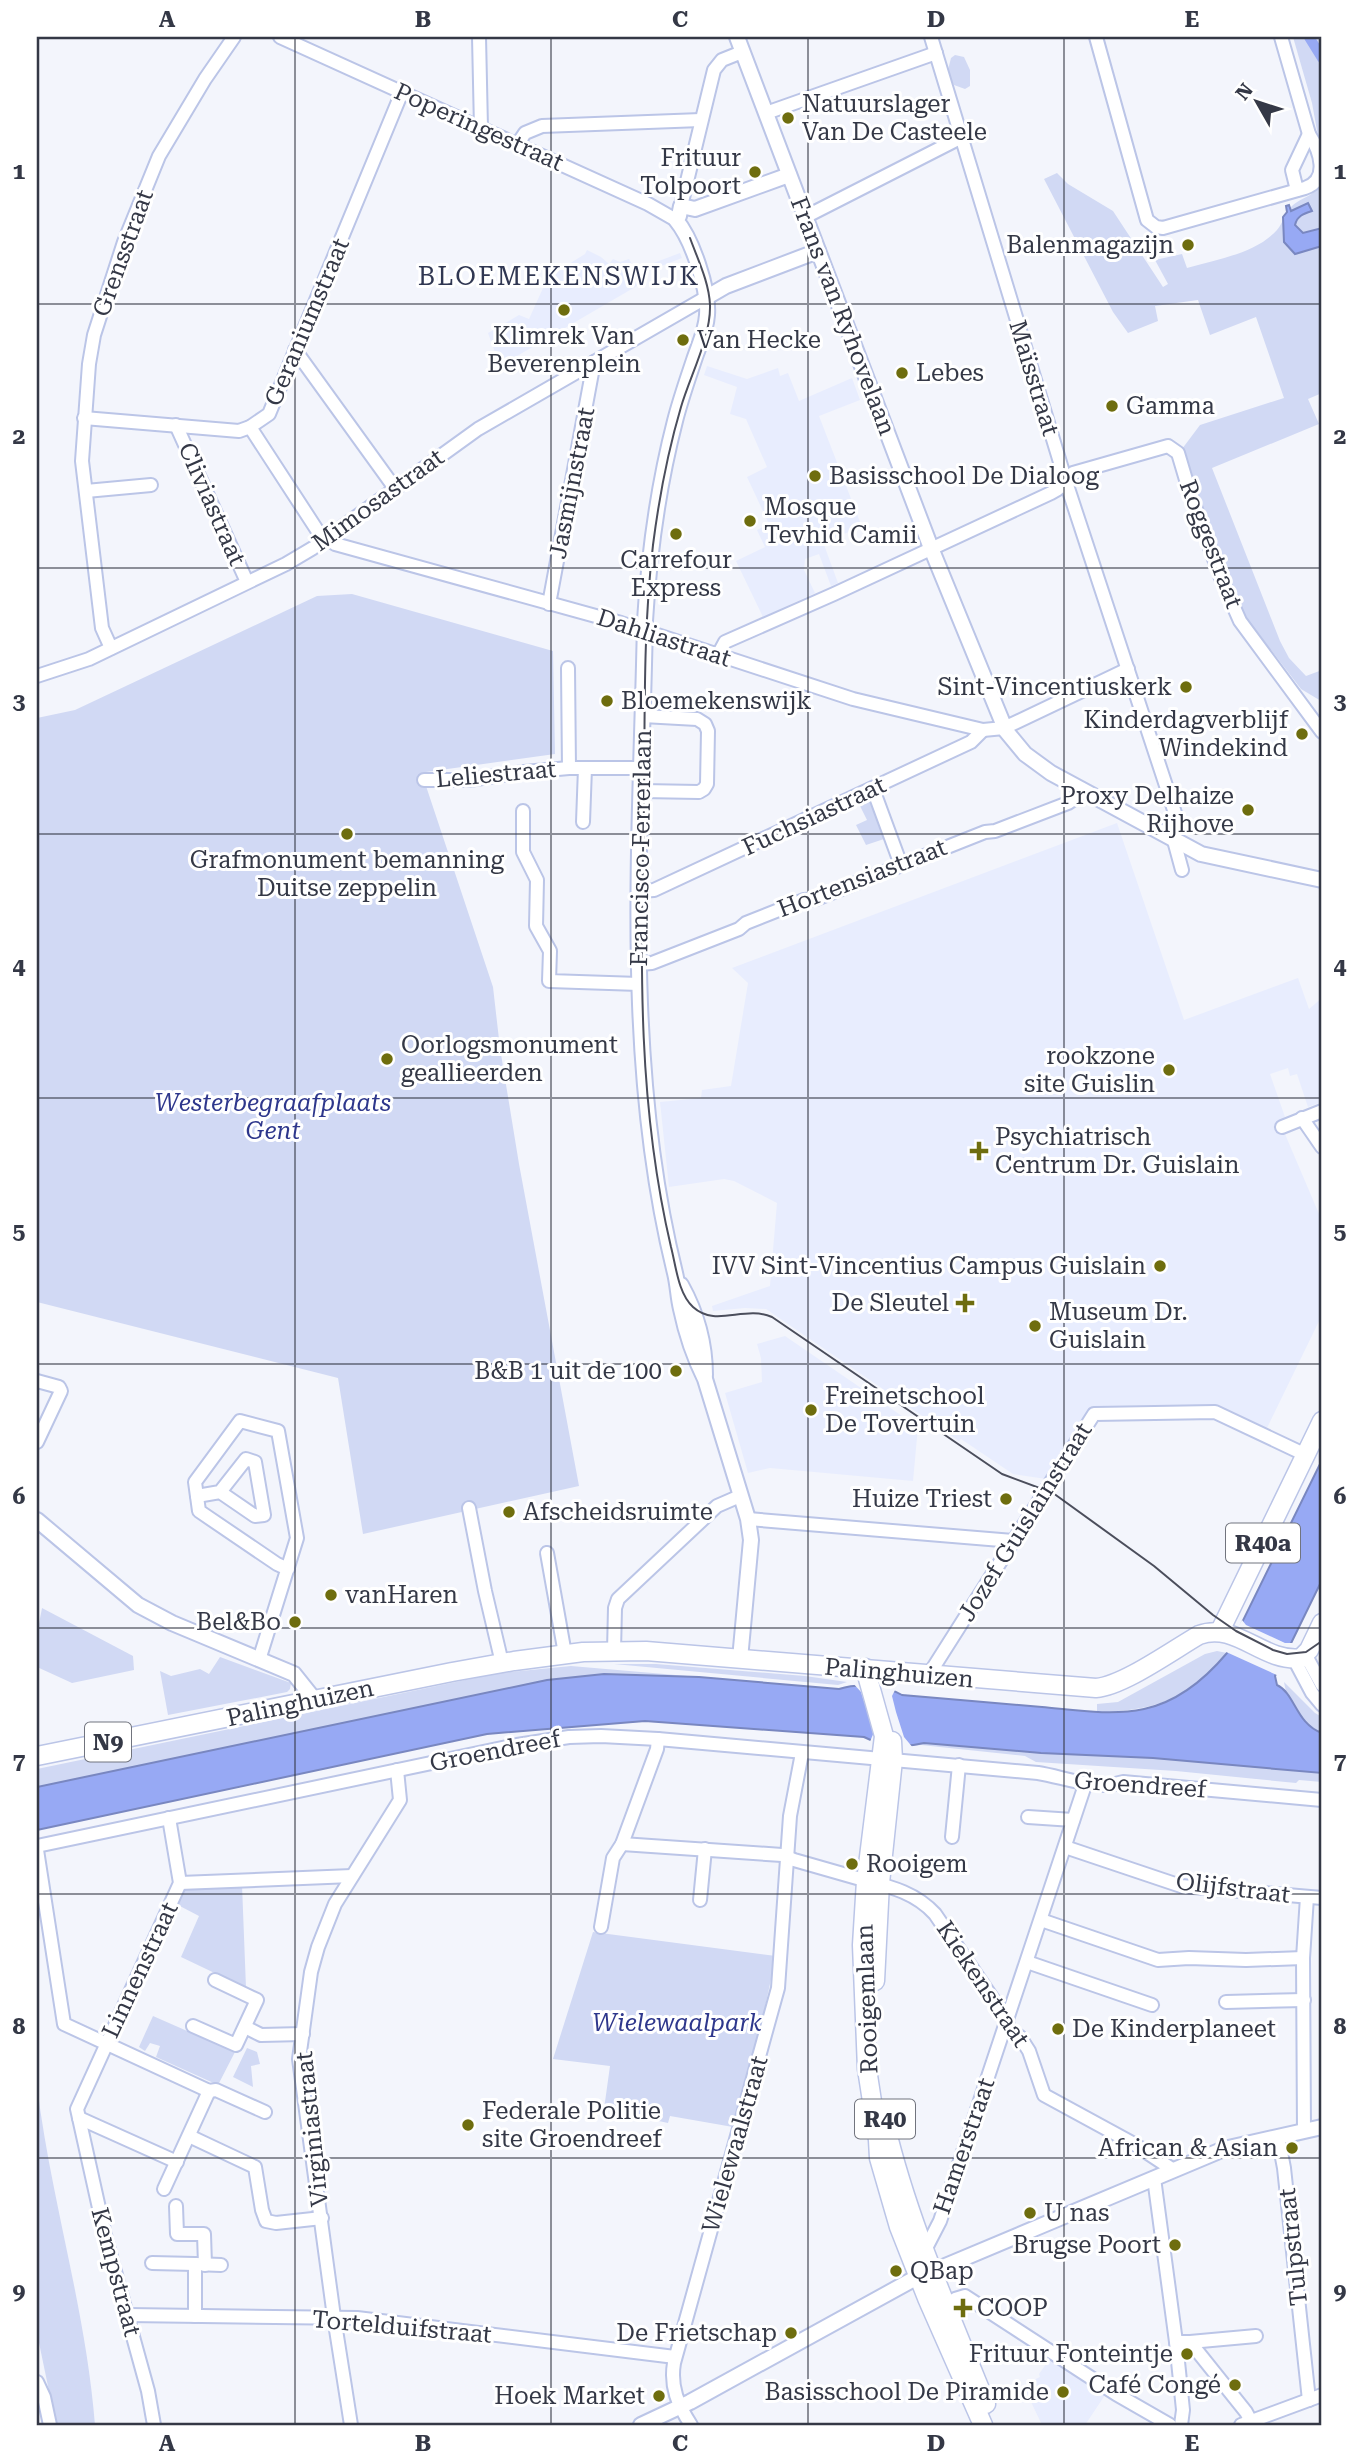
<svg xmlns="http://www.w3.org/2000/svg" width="1359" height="2462" viewBox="0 0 1359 2462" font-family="'Roboto Serif',serif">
	<rect width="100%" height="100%" fill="#f3f5fc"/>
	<g fill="#e8edfe">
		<path d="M587,250L601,257L609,264L613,259L620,262L629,259L635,270L680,253L682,258L638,275L642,283L500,366L488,333L519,315L529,319L548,277L585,254Z"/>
		<path d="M707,366L747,379L778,368L780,376L788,373L799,401L852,378L860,400L819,416L862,527L823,542L838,583L831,586L819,554L805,559L804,570L815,593L763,617L736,561L765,547L757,530L769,524L747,477L767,467L746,419L730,414L737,387L704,375Z"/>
		<path d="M1117,823L1184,1020L1298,978L1309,1009L1322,998V1102L1308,1107L1297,1074L1290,1076L1288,1068L1270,1074L1285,1117L1279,1120L1322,1221V1315L1267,1428L1217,1405L1092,1406L1046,1479L1013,1474L961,1439L959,1441L766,1309L745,1308L713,1311L712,1306L770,1286L777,1203L734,1181L724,1179L669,1187L660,1102L701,1098L702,1090L731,1086L748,983L732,968Z"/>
		<path d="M785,1336L918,1427L913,1481L770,1468L748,1473L725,1393L762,1382L761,1358L757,1344Z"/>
		<path d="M1049,2360L1105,2395L1085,2425H1042L1023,2385L1040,2377L1039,2374Z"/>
	</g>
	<g fill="#d1d9f4">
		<path d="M1293,37L1322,38V158L1312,103Z"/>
		<path d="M955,55L964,57L970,70V86L965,89L954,85L947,74L951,58Z"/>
		<path d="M1057,173L1068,184L1113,211L1163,287L1168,284L1155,260L1182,254L1187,268C1217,259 1255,254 1277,230C1283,223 1285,213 1291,207C1302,196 1319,196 1322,178V393L1308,399L1319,424L1212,468L1280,641L1289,658L1306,676L1322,670V705L1321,701L1301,689L1245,616L1238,603L1182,449L1200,425L1284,398L1256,317L1210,335L1198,300L1155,306L1158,321L1128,333L1113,312L1044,179Z"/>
		<path d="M352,594L553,651L555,754L426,772L424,780L493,987L500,1048L519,1164L579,1486L363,1534L338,1378L37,1302V718L75,710L317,596Z"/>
		<path d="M869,799L884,839L866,845L856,825L867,820L859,804Z"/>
		<path d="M42,1608L133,1656L134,1670L72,1683L37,1667V1634Z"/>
		<path d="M1217,1651L1227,1653C1188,1699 1156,1711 1097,1712V1704L1118,1702L1205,1654Z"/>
		<path d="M220,1657L291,1683L290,1689L287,1692L168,1715L160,1671L171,1676L200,1669L209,1674Z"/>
		<path d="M614,1664H656L805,1676L847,1682L838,1685Z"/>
		<path d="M571,1666L699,1677L604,1674L547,1680L37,1787V1769L499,1673Z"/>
		<path d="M1284,1682L1315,1713L1322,1717V1733C1303,1726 1287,1702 1284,1682Z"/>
		<path d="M924,1743L1041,1753L1153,1758L1322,1773V1782L1299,1780L1296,1783L1176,1771L1036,1762L1025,1756L921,1745L912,1746Z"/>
		<path d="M242,1885L246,1988L181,1957L199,1916L176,1904L183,1887Z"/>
		<path d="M593,1932L776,1956L759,2035L733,2127L670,2116L668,2123L604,2109L610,2066L553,2059Z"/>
		<path d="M153,2016L235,2052L218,2085L156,2057L160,2046L150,2043L145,2051L139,2047Z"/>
		<path d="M247,2048L257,2052L260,2064L251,2066L253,2087L233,2077Z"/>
		<path d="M37,2086C51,2200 86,2310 95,2425H56L37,2333Z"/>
	</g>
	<g fill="#97a9f4" stroke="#7987c0" stroke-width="2">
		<path d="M1308,203L1312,211C1303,214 1297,216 1295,225L1303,233L1322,228V246L1295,254L1284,242L1283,217L1287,212L1286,206L1289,205L1291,211Z"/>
		<path d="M1322,1460V1580L1275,1676L1277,1685C1295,1693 1296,1724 1322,1733V1773L1153,1758L1041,1753L924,1743C904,1748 883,1747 864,1737L645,1721L487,1734L37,1830V1787L547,1680L604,1674L699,1677L839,1689C859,1683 884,1685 902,1695C949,1699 995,1703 1042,1707C1075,1710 1111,1716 1144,1709C1177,1702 1206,1678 1227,1653Z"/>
	</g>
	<g fill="#f3f5fc">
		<path d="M1242,1620L1246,1625L1285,1643H1296L1279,1676L1224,1651Z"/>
		<path d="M852,1682L896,1688L892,1696L896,1712L904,1737L914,1749L907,1751L869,1744L874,1732L861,1692Z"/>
	</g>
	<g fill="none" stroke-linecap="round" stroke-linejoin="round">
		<path stroke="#97a9f4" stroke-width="10" d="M1309,37L1322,58"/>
		<defs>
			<g id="minor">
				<path d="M280,37L648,204L676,220"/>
				<path d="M479,37L481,128"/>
				<path d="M931,37L1066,482L1175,813L1176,824L1173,837L1182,870"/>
				<path d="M1096,37L1147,220L1156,227L1163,228L1305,188C1330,180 1320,151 1309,134L1281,37"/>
				<path d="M766,113L936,53"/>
				<path d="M517,145L525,133L542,126L701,120"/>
				<path d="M1297,190L1292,170L1309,134"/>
				<path d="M681,206L714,70L722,60L742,52"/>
				<path d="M805,217L962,137"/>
				<path d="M295,350L394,487"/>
				<path d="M84,418L239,431L250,427L269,414L402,92"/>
				<path d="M176,425L247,582"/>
				<path d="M250,427L317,530L335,544L621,623L853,699L983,730L1004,728L1128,669"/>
				<path d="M86,491L151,485"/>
				<path d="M549,604L594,362"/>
				<path d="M111,648L102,628L82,461L89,364L94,335L124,242L159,156L205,79L234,37"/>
				<path d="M718,655L725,642L834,594L1051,493L1058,489L1073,473L1168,446L1178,453L1189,490L1221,578L1240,621L1322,732"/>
				<path d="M568,668L569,768"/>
				<path d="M37,676L89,659L286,564L313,548L478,429L707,297"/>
				<path d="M424,780H469L524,772L569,768H642"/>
				<path d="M873,789L901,865"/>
				<path d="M642,791L699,792L704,789L707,784L708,731L705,724L697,719L643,716"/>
				<path d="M523,811V852L537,880L536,926L550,951L549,981L639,984"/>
				<path d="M583,822L585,768"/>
				<path d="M640,891L654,890L971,742L983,730"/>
				<path d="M639,964L652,963L739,929L746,923L804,900L816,899L985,832L995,831L1068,803L1077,797L1082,789"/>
				<path d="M1302,1118L1322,1147"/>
				<path d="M1282,1127L1322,1111"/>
				<path d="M37,1381L59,1387L61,1391L37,1442"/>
				<path d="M197,1496L220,1492L255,1516L264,1515L255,1462L246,1459L220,1492"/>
				<path d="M469,1508L485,1591L502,1663"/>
				<path d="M748,1519L1013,1541"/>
				<path d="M547,1553L565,1654"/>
				<path d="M614,1651L615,1608L618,1599L717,1506L740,1496"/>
				<path d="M1305,1654L1322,1685"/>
				<path d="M1294,1659L1312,1693L1322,1705"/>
				<path d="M259,1660L297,1538L278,1431L240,1421L195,1482L199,1511L277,1564L288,1569"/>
				<path d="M928,1676L1094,1414L1215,1412L1306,1455"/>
				<path d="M1028,1817L1073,1820"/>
				<path d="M952,1837L959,1765"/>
				<path d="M622,1844L782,1855L794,1860C815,1866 836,1872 857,1878C887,1886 914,1891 935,1914L997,2005L1005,2011L1009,2029L1020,2037L1029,2051L1044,2095L1134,2144L1172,2169"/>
				<path d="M37,1846L517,1745L569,1737L601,1736L658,1739L1038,1773C1064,1777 1096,1791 1123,1782L1322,1800"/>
				<path d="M1065,1847L1181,1886L1322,1898"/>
				<path d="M37,1850L64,2024L209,2091L216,2090L265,2112"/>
				<path d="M180,1883L352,1876"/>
				<path d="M700,1900L705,1849"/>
				<path d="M1041,1920L1158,1960L1189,1958L1246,1960L1303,1958"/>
				<path d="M601,1927L613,1858L622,1844L657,1749L658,1739"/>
				<path d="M1027,1962L1152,2005"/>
				<path d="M1226,2002L1304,2000"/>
				<path d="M193,2026L236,2045L257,2000L215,1980"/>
				<path d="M245,2027L261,2035L303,2034"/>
				<path d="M79,2118L177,2162"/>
				<path d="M1304,2131L1303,1958L1307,1897"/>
				<path d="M189,2136L255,2167L262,2210L266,2221L276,2223L322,2218"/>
				<path d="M1278,2137L1284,2168L1309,2400"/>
				<path d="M1154,2178L1176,2342"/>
				<path d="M164,2189L209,2091"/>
				<path d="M176,2206L177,2234H204L205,2265"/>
				<path d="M925,2250L940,2221L1086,1782"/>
				<path d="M152,2263L195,2264"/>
				<path d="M950,2314L955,2299L965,2296L1116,2394L1170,2425"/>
				<path d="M128,2315L357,2318L675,2357"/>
				<path d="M195,2316V2264L221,2265"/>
				<path d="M1190,2342L1256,2336"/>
				<path d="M37,2382L44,2397L50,2425"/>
				<path d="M154,2425L148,2391L105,2235L77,2109L180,1883L169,1818"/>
				<path d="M351,2425L334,2317L299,2059L311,1972L318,1947L335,1904L400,1800L397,1770"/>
				<path d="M691,2425C678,2405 670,2387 674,2363L778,1988L790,1816L802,1753"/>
				<path d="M1181,2425L1183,2410L1176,2342H1190L1246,2412L1253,2425"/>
				<path d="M1241,2425L1322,2395"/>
			</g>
			<g id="tertiary">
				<path d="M737,37L931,548L1006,731L1025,754L1051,773L1201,854L1322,880"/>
				<path d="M707,297L726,286L818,251"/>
				<path d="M681,1285C696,1312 705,1343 705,1375"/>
				<path d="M37,1520L138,1605L172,1623L294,1674L314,1699"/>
				<path d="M740,1659L751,1540L748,1519L705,1379C694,1357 686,1333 681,1309C678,1297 678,1285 675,1273C622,1059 641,839 645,621C649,553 658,487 675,421C680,401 687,381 694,360C699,345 706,331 707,315C709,289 692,239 676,220L679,216L681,206L695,209L789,175"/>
				<path d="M641,2425L690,2402L912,2280L1224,2149L1322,2127"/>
			</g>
			<g id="primary">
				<path d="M1220,1631L1322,1421"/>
				<path d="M865,1668L884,1736L866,1881L862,1945L867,2069L878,2140L879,2158L899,2227L927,2298L983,2425"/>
				<path d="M37,1756L452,1672L514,1661L583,1652L646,1651L1096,1688C1123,1686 1173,1650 1199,1635C1236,1621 1263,1663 1301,1658L1309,1650L1322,1623"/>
				<path d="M875,1981L880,1883L893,1760L892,1741"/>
				<path d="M885,2124C908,2221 949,2312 986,2404"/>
			</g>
		</defs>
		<use href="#minor" stroke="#bbc5e7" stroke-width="16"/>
		<use href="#tertiary" stroke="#bbc5e7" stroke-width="18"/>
		<use href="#primary" stroke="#bbc5e7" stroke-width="21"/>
		<use href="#minor" stroke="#fff" stroke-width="12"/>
		<use href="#tertiary" stroke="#fff" stroke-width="14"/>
		<use href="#primary" stroke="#fff" stroke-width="18"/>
		<path stroke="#4b4e5c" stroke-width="2" d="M690,238C698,260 709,282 710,305C711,337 690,376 681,407C668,451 659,498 653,545C643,630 645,717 644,803C641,955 636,1098 671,1247C676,1266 678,1293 693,1307C716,1328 744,1305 772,1317L1002,1474L1053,1493L1154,1566L1213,1615L1236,1631L1273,1650L1287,1654L1306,1652L1322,1641"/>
	</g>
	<path fill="none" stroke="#343846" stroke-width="2" stroke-opacity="0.55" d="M295,37V2425M551,37V2425M808,37V2425M1064,37V2425M37,304H1322M37,568H1322M37,834H1322M37,1098H1322M37,1364H1322M37,1628H1322M37,1894H1322M37,2158H1322"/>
	<g fill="#6e6d0e" stroke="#fff" stroke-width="2.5">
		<circle cx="788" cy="118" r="7"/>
		<circle cx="755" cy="172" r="7"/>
		<circle cx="1188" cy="245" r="7"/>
		<circle cx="564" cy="310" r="7"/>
		<circle cx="683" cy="340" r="7"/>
		<circle cx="902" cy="373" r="7"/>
		<circle cx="1112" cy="406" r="7"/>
		<circle cx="815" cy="476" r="7"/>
		<circle cx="750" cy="521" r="7"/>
		<circle cx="676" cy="534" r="7"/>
		<circle cx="1186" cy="687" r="7"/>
		<circle cx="607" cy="701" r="7"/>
		<circle cx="1302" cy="734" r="7"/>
		<circle cx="1248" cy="810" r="7"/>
		<circle cx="347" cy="834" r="7"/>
		<circle cx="387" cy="1059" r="7"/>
		<circle cx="1169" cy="1070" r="7"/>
		<path d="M975.5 1140.5h7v7h7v7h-7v7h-7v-7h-7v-7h7z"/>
		<circle cx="1160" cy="1266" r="7"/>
		<path d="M961.5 1292.5h7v7h7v7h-7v7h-7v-7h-7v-7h7z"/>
		<circle cx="1035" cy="1326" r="7"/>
		<circle cx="676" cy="1371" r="7"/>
		<circle cx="811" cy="1410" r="7"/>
		<circle cx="1006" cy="1499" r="7"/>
		<circle cx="509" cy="1512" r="7"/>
		<circle cx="331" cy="1595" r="7"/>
		<circle cx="295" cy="1622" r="7"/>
		<circle cx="852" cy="1864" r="7"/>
		<circle cx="1058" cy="2029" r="7"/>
		<circle cx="468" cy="2125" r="7"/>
		<circle cx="1292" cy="2148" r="7"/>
		<circle cx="1030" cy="2213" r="7"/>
		<circle cx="1175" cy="2245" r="7"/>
		<circle cx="896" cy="2271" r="7"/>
		<path d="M959.5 2297.5h7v7h7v7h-7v7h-7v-7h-7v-7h7z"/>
		<circle cx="791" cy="2333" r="7"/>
		<circle cx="1187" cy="2354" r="7"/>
		<circle cx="1235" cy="2385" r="7"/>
		<circle cx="1063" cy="2392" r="7"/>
		<circle cx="659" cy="2396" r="7"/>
	</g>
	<g text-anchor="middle" stroke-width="6" stroke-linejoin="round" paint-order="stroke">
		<g fill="#fff" stroke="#71747e" stroke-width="2">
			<rect x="1226" y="1523.5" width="74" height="39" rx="5"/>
			<rect x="85" y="1722.5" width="46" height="39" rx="5"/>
			<rect x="855" y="2099.5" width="60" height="39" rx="5"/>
		</g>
		<g font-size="23" font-weight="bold" fill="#343846">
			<text x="1263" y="1551">R40a</text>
			<text x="108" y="1750">N9</text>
			<text x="885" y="2127">R40</text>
		</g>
		<g font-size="24" fill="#343846" stroke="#fff" text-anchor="start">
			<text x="802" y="112">Natuurslager<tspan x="802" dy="28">Van De Casteele</tspan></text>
			<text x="741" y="166" text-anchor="end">Frituur<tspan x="741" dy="28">Tolpoort</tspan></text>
			<text x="1174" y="253" text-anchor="end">Balenmagazijn</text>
			<text x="564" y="344" text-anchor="middle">Klimrek Van<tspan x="564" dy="28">Beverenplein</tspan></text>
			<text x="697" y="348">Van Hecke</text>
			<text x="916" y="381">Lebes</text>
			<text x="1126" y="414">Gamma</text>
			<text x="829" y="484">Basisschool De Dialoog</text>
			<text x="764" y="515">Mosque<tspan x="764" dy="28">Tevhid Camii</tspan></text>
			<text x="676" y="568" text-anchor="middle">Carrefour<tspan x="676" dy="28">Express</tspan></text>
			<text x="1172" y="695" text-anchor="end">Sint-Vincentiuskerk</text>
			<text x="621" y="709">Bloemekenswijk</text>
			<text x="1288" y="728" text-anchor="end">Kinderdagverblijf<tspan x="1288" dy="28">Windekind</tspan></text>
			<text x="1234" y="804" text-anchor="end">Proxy Delhaize<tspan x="1234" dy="28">Rijhove</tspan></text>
			<text x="347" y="868" text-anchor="middle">Grafmonument bemanning<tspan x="347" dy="28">Duitse zeppelin</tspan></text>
			<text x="401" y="1053">Oorlogsmonument<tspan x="401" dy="28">geallieerden</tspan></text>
			<text x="1155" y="1064" text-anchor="end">rookzone<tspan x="1155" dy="28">site Guislin</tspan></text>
			<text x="995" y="1145">Psychiatrisch<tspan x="995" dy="28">Centrum Dr. Guislain</tspan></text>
			<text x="1146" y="1274" text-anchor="end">IVV Sint-Vincentius Campus Guislain</text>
			<text x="949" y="1311" text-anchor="end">De Sleutel</text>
			<text x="1049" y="1320">Museum Dr.<tspan x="1049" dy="28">Guislain</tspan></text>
			<text x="662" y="1379" text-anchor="end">B&amp;B 1 uit de 100</text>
			<text x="825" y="1404">Freinetschool<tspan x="825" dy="28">De Tovertuin</tspan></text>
			<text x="992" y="1507" text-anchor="end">Huize Triest</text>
			<text x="523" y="1520">Afscheidsruimte</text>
			<text x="345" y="1603">vanHaren</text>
			<text x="281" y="1630" text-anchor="end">Bel&amp;Bo</text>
			<text x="866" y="1872">Rooigem</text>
			<text x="1072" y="2037">De Kinderplaneet</text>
			<text x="482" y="2119">Federale Politie<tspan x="482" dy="28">site Groendreef</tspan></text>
			<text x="1278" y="2156" text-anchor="end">African &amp; Asian</text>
			<text x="1044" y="2221">U nas</text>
			<text x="1161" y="2253" text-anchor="end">Brugse Poort</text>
			<text x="910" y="2279">QBap</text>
			<text x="977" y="2316">COOP</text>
			<text x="777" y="2341" text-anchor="end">De Frietschap</text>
			<text x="1173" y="2362" text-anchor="end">Frituur Fonteintje</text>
			<text x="1221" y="2393" text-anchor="end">Café Congé</text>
			<text x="1049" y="2400" text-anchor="end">Basisschool De Piramide</text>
			<text x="645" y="2404" text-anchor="end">Hoek Market</text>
		</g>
		<g font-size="24" fill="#343846" stroke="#fff">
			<text transform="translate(479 127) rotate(24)" y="8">Poperingestraat</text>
			<text transform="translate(123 253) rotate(-70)" y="8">Grensstraat</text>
			<text transform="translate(843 316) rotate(69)" y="8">Frans van Ryhovelaan</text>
			<text transform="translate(307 322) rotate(-67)" y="8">Geraniumstraat</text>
			<text transform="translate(1034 378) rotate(73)" y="8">Maïsstraat</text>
			<text transform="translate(572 483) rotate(-79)" y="8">Jasmijnstraat</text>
			<text transform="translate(378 500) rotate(-36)" y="8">Mimosastraat</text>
			<text transform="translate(212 504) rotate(66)" y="8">Cliviastraat</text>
			<text transform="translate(1211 544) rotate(69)" y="8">Roggestraat</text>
			<text transform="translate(664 638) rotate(18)" y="8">Dahliastraat</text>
			<text transform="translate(496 774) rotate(-5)" y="8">Leliestraat</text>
			<text transform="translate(814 816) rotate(-25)" y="8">Fuchsiastraat</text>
			<text transform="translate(641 848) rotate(-89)" y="8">Francisco Ferrerlaan</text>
			<text transform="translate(862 878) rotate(-21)" y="8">Hortensiastraat</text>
			<text transform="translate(1025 1522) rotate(-58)" y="8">Jozef Guislainstraat</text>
			<text transform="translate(899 1673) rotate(5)" y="8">Palinghuizen</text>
			<text transform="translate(300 1703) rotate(-12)" y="8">Palinghuizen</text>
			<text transform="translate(495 1751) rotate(-11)" y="8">Groendreef</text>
			<text transform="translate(1140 1785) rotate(4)" y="8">Groendreef</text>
			<text transform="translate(1233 1888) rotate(7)" y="8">Olijfstraat</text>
			<text transform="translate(140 1970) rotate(-65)" y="8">Linnenstraat</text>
			<text transform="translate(983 1984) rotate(56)" y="8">Kiekenstraat</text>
			<text transform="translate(867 1999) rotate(-92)" y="8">Rooigemlaan</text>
			<text transform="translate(312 2129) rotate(-96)" y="8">Virginiastraat</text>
			<text transform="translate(735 2144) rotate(-74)" y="8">Wielewaalstraat</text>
			<text transform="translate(964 2146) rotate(-71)" y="8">Hamerstraat</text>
			<text transform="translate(1293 2247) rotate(-96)" y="8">Tulpstraat</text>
			<text transform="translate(116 2272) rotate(75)" y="8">Kempstraat</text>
			<text transform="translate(402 2327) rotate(5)" y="8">Tortelduifstraat</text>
		</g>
		<g font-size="24" font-style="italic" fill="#2e378c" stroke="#fff">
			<text x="273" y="1111">Westerbegraafplaats<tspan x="273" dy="28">Gent</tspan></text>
			<text x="677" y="2031">Wielewaalpark</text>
		</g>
		<g font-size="26" letter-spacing="2" fill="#303752" stroke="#fff">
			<text x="559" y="285">BLOEMEKENSWIJK</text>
		</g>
	</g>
	<rect width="1359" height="2462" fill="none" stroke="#ffffff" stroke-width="77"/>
	<g transform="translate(1257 102) rotate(309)" stroke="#ffffff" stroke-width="5" paint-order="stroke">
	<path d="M0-5L12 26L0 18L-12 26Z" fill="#343846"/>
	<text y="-10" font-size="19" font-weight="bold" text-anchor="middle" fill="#343846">N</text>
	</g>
	<rect x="38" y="38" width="1282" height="2386" fill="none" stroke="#343846" stroke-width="2.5"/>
	<g font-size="23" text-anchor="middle" font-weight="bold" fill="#343846">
		<text x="167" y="27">A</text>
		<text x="423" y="27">B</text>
		<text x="680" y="27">C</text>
		<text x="936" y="27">D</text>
		<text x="1192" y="27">E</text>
		<text x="19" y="179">1</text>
		<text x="1340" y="179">1</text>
		<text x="19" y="444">2</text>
		<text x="1340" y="444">2</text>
		<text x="19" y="709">3</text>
		<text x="1340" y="709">3</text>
		<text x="19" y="974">4</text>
		<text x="1340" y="974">4</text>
		<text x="19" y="1239">5</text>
		<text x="1340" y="1239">5</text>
		<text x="19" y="1504">6</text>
		<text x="1340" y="1504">6</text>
		<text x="19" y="1769">7</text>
		<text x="1340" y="1769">7</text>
		<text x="19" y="2034">8</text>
		<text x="1340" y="2034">8</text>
		<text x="19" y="2299">9</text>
		<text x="1340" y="2299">9</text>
		<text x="167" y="2451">A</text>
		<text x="423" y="2451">B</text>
		<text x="680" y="2451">C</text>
		<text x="936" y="2451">D</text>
		<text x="1192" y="2451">E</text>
	</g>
</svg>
